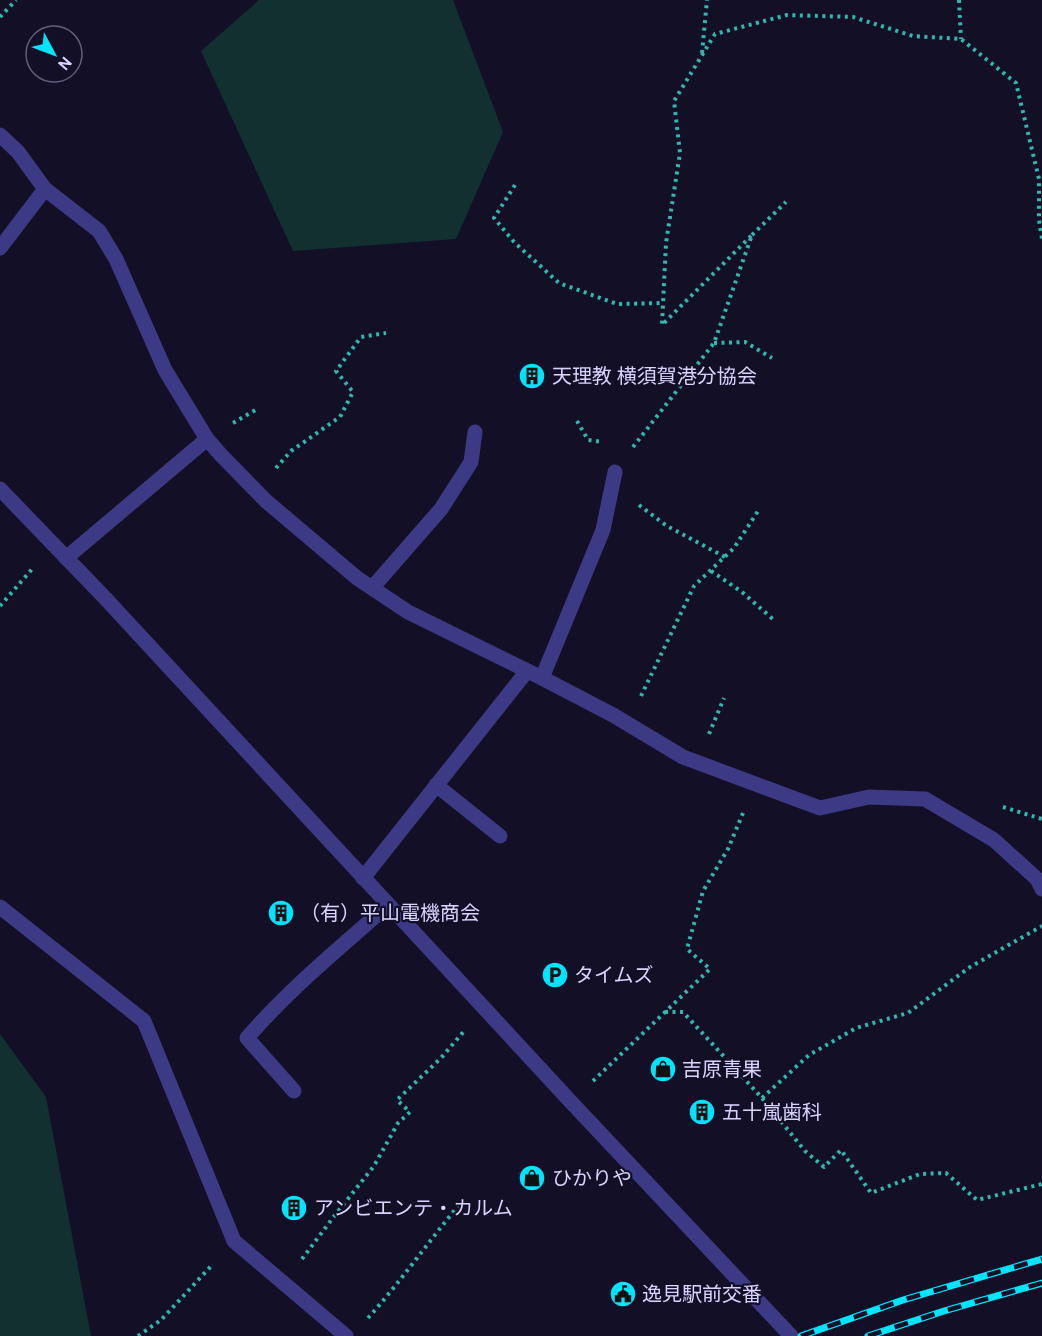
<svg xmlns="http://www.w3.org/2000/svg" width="1042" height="1336" viewBox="0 0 1042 1336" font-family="Overpass,'Noto Sans JP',sans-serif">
	<rect width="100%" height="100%" fill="#130f26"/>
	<g fill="#12302f">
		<path d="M259,0H453L503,132L456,239L293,251L201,51Z"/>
		<path d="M0,1034L46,1097L91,1336H0Z"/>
	</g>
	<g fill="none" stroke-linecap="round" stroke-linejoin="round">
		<g stroke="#2fb8b0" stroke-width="4" stroke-dasharray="3 4.5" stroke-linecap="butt">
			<path d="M959,0L961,39"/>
			<path d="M0,17L16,0"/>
			<path d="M702,53L707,0"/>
			<path d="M515,185L494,218L514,242L559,283L617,304L663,303"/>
			<path d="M752,235L786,202"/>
			<path d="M714,343L745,342L772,358"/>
			<path d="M577,421L588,440L603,442"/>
			<path d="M233,423L259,408"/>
			<path d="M633,447L714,343L752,235L662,325L666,243L680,153L674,101L715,34L787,15L853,17L913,36L961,39L1016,83L1039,179V220L1042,239"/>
			<path d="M276,468L291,451L340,417L353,392L336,371L361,337L386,333"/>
			<path d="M639,505L667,526L725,557"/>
			<path d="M711,571L742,592L775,621"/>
			<path d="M0,606L33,568"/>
			<path d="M641,696L694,586L734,548L758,511"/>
			<path d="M709,734L724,698"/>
			<path d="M1003,807L1042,819"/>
			<path d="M665,1012H683L762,1098L805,1151L824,1167L841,1150L871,1193L920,1174L946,1173L977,1200L1042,1184"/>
			<path d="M593,1081L710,969L687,949L703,891L728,849L743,813"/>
			<path d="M762,1098L809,1055L856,1028L908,1013L970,967L1042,926"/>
			<path d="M302,1259L332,1219L374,1166L398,1123L410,1112L397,1100L441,1058L465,1030"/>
			<path d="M368,1318C402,1280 431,1238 464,1199"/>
			<path d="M138,1336L161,1320L213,1264"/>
		</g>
		<g stroke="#3d3a85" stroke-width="15">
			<path d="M0,135L18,152L45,189L99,231L116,259L165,370L207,439L221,455L266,501L357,578L408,612L542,678L613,715L683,757L820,808L869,797L925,799L994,840L1037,879L1042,889"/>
			<path d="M0,248L45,189"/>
			<path d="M0,489L106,599L571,1102L791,1336"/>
			<path d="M66,558L207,439"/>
			<path d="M372,588L441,509L471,462L475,432"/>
			<path d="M542,678L603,530L615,472"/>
			<path d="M436,785L500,836"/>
			<path d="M363,878L527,671"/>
			<path d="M0,907L144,1021L234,1241L346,1336"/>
			<path d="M294,1091L247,1038C289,989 340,948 388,905"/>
		</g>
		<defs>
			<g id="rail">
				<path d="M801,1336L903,1300L1042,1259"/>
				<path d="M868,1336L944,1311L1042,1283"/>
			</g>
		</defs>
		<use href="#rail" stroke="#00e5ff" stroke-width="7"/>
		<use href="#rail" stroke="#130f26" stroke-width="4.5" stroke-dasharray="14" stroke-linecap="butt"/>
	</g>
	<defs>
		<symbol id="building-disc" viewBox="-11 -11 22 22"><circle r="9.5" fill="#00e5ff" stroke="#130f26"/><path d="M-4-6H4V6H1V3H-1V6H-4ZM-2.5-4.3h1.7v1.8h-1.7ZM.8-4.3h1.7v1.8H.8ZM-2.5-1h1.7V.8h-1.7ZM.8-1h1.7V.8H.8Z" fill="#111"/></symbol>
		<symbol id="parking-disc" viewBox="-11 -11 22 22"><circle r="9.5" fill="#00e5ff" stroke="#130f26"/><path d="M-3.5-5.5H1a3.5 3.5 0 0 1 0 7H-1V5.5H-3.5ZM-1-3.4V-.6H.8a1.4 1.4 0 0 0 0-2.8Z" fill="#111"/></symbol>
		<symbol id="shop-disc" viewBox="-11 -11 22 22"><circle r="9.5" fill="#00e5ff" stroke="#130f26"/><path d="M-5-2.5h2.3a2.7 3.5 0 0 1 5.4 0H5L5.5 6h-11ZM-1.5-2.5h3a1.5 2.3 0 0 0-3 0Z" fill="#111"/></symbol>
		<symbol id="civic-disc" viewBox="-11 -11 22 22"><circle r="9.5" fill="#00e5ff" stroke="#130f26"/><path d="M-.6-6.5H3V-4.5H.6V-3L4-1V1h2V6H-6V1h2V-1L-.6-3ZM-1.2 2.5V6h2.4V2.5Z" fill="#111"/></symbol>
	</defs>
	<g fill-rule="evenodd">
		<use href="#building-disc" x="517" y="361" width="30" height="30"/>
		<use href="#building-disc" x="266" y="898" width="30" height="30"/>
		<use href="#parking-disc" x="540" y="960" width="30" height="30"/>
		<use href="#shop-disc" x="648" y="1054" width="30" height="30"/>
		<use href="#building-disc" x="687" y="1097" width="30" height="30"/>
		<use href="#shop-disc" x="517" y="1163" width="30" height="30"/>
		<use href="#building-disc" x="279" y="1193" width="30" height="30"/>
		<use href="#civic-disc" x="608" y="1279" width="30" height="30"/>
	</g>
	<g text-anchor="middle" stroke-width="4.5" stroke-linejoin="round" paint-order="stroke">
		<g font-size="20" fill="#d9d4ff" stroke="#130f26" text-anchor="start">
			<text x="552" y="383">天理教 横須賀港分協会</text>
			<text x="300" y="920">（有）平山電機商会</text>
			<text x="574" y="982">タイムズ</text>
			<text x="682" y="1076">吉原青果</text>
			<text x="722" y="1119">五十嵐歯科</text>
			<text x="552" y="1185">ひかりや</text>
			<text x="314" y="1215">アンビエンテ・カルム</text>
			<text x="642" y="1301">逸見駅前交番</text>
		</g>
	</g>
	<g transform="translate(54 54) rotate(131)"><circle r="28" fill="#130f26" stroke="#625e7d" stroke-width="1.5"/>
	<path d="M0-4.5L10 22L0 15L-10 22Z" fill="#00e5ff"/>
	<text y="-9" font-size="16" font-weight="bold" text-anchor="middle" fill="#d9d4ff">N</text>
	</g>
</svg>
